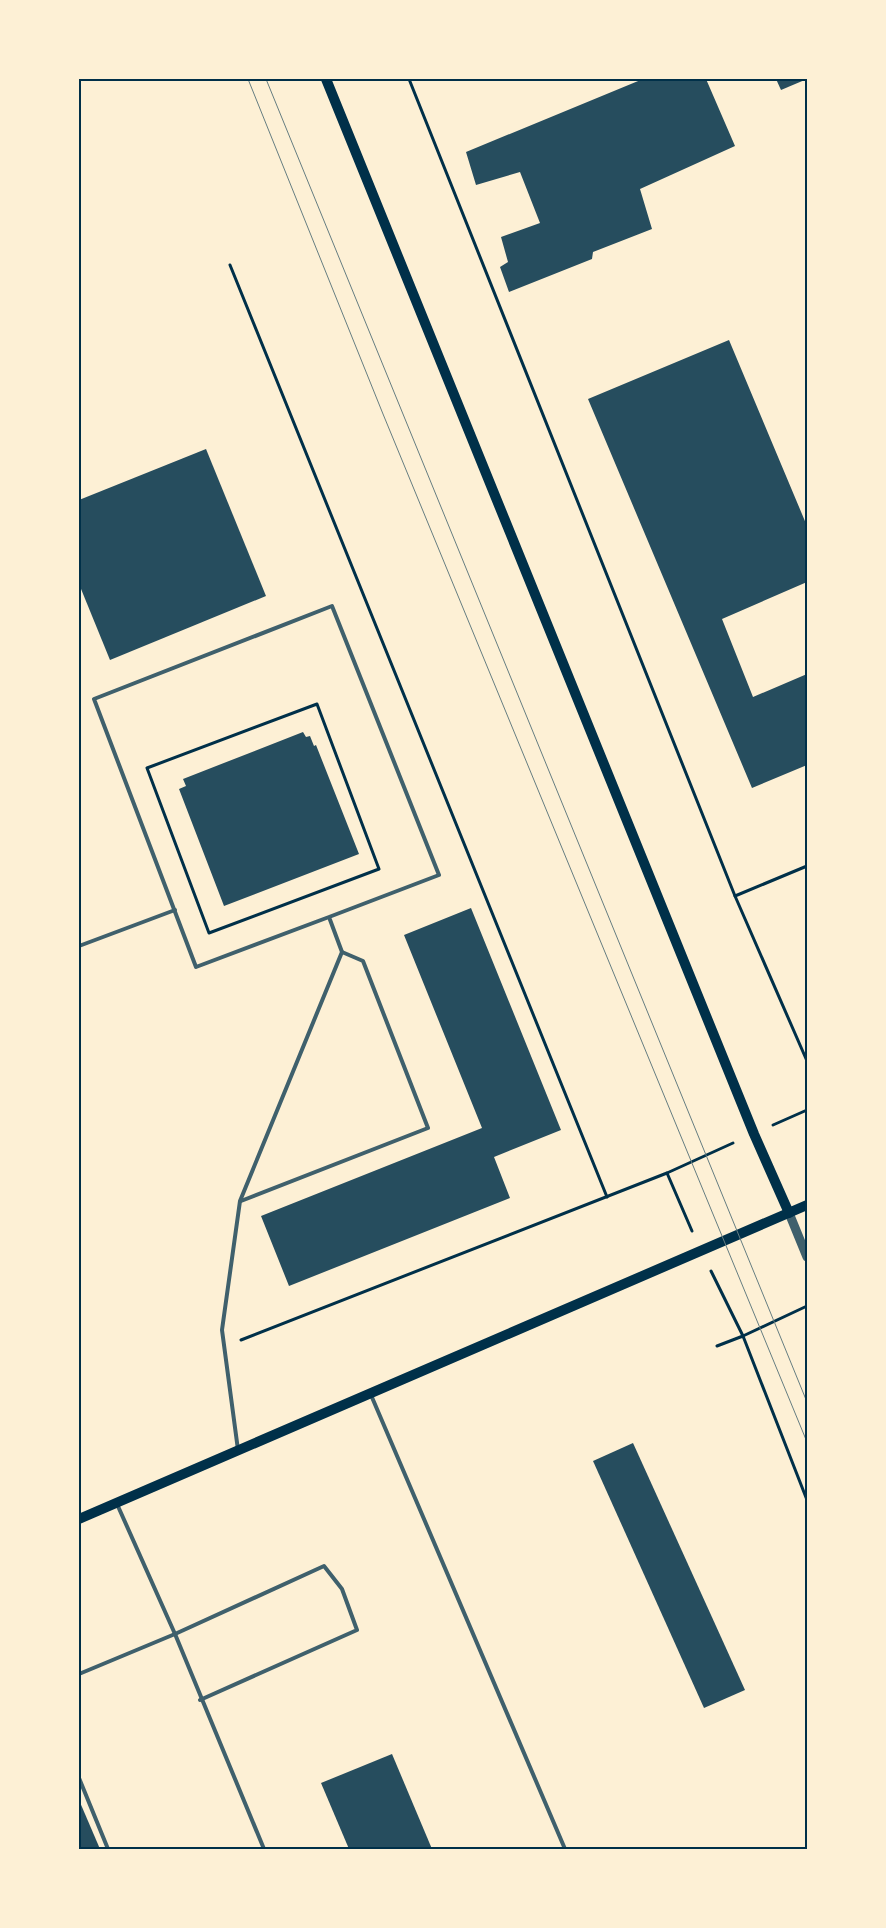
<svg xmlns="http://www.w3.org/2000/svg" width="886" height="1928" viewBox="0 0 886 1928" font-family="Barlow,sans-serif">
	<rect width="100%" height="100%" fill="#fdf0d5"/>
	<g fill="#264d5e">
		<path d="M643,79H706L735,146L640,189L652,229L593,252L592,259L509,292L500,267L508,262L501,237L540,223L520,172L476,185L466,152Z"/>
		<path d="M776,79H807L781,90Z"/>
		<path d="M729,340L807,526V582L722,619L753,697L807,674V765L752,788L588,399Z"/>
		<path d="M206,449L266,596L110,660L79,584V500Z"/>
		<path d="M303,732L306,737L310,736L314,746L316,745L359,854L224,906L179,789L186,786L183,779Z"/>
		<path d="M471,908L561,1130L494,1157L510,1198L289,1286L261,1216L482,1128L404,935Z"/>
		<path d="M633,1443L745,1690L704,1708L593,1461Z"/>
		<path d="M392,1754L432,1849H349L321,1783Z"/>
		<path d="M79,1800L100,1849H79Z"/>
	</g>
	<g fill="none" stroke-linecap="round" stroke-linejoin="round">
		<g stroke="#003049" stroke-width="3">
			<path d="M409,79L735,896L807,1061"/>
			<path d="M230,265L607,1197"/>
			<path d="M317,704L379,869L209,933L147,768Z"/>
			<path d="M735,896L807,866"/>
			<path d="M773,1125L807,1110"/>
			<path d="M692,1231L667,1173L733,1143"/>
			<path d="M711,1271L743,1336L807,1306"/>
			<path d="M241,1340L667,1173"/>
			<path d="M717,1346L743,1336L807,1500"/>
		</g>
		<g stroke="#3f606c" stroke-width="4">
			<path d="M79,946L175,910"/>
			<path d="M241,1201L428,1128L363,961L342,952"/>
			<path d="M371,1395L565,1849"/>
			<path d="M238,1450L222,1330L240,1201L342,952L329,917L196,967L94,699L332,606L439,875L329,917"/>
			<path d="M117,1504L175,1634L264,1849"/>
			<path d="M79,1674L175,1634L324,1566L342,1589L357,1630L200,1700"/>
			<path d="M79,1778L108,1849"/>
		</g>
		<path stroke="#3f606c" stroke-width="9" d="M789,1213L807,1257"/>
		<g stroke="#003049" stroke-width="10">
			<path d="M326,79L754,1134L789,1213"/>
			<path d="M79,1519L807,1205"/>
		</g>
		<g stroke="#657d81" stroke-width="1">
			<path d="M248,79L383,414L807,1442"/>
			<path d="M266,79L807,1402"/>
		</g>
	</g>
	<rect width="886" height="1928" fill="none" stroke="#fdf0d5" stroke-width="160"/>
	<rect x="80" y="80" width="726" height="1768" fill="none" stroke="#003049" stroke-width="2"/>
</svg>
